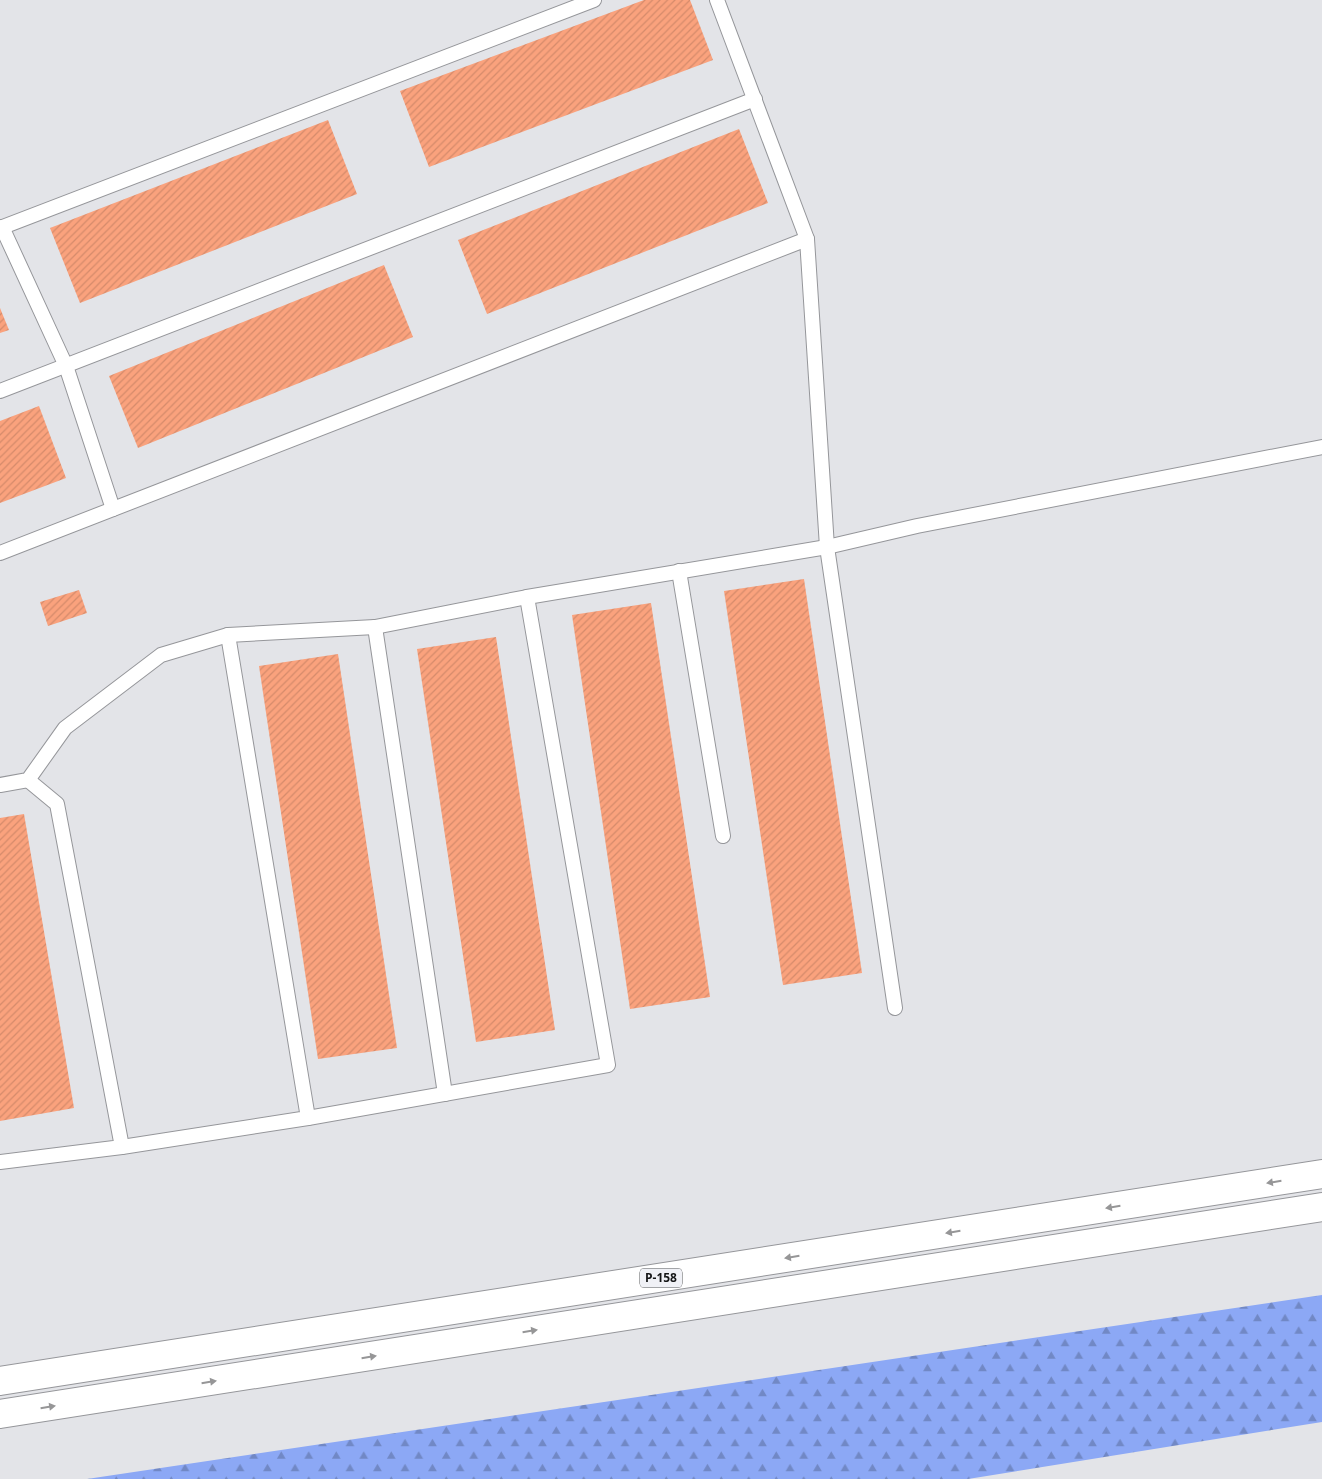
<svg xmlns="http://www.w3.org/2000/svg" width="1322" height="1479" viewBox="0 0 1322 1479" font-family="'Open Sans',sans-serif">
	<defs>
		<pattern id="forest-firs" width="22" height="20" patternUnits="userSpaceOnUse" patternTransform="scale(1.25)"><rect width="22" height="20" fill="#8ca8f5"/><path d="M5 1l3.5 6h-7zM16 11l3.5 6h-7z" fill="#7188c5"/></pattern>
		<pattern id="building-hatch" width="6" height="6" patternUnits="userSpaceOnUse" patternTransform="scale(1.25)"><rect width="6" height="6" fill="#faa27d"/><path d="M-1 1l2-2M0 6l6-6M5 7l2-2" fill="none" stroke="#d58b6b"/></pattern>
	</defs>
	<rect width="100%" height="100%" fill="#e3e4e8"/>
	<path fill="url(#forest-firs)" d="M1322,1295V1422L968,1479H87Z"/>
	<g fill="url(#building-hatch)">
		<path d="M644,0H690L713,60L429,167L400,91Z"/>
		<path d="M328,120L357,194L80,303L50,228Z"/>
		<path d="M739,129L768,203L487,314L458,240Z"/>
		<path d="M384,265L413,337L138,448L109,376Z"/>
		<path d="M0,308L9,330L0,333Z"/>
		<path d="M39,406L66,478L0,503V421Z"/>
		<path d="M804,579L862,973L783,985L724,591Z"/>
		<path d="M79,590L87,613L48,626L40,602Z"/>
		<path d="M651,603L710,997L630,1009L572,615Z"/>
		<path d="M496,637L555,1030L476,1042L417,649Z"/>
		<path d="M338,654L397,1048L318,1059L259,666Z"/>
		<path d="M24,814L74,1108L0,1121V818Z"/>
	</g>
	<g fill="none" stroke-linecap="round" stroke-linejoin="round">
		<defs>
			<g id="service">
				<path d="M717,0L807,239L827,547L895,1008"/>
				<path d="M2,227L66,366L113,509"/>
				<path d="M0,228L594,0"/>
				<path d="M0,391L755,99"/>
				<path d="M0,553L807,239"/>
				<path d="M679,571L723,836"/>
				<path d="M375,627L445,1094"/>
				<path d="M0,785L28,780L65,728L161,655L228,635L375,627L527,597L827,547L917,526L1322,447"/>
				<path d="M308,1118L608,1065L527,597"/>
				<path d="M122,1147L308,1118L228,635"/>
				<path d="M0,1162L122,1147L57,804L28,780"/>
			</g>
			<g id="primary">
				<path d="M0,1381L1322,1174"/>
				<path d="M0,1414L1322,1207"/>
			</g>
		</defs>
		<use href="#service" stroke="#95969a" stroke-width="16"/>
		<use href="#primary" stroke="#95969a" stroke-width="30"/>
		<use href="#service" stroke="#fff" stroke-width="14"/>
		<use href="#primary" stroke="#fff" stroke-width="28"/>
	</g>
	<defs><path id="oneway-solid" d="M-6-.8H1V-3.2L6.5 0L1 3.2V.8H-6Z" transform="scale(1.25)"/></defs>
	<g fill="#969697">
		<use href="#oneway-solid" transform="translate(1274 1182) rotate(171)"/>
		<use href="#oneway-solid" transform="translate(1113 1207) rotate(171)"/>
		<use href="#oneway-solid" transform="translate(953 1232) rotate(171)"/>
		<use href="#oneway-solid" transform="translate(792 1257) rotate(171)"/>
		<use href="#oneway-solid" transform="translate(530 1331) rotate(-9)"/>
		<use href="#oneway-solid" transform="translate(369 1357) rotate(-9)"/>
		<use href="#oneway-solid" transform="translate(209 1382) rotate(-9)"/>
		<use href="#oneway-solid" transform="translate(48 1407) rotate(-9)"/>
	</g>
	<g text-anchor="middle" stroke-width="4.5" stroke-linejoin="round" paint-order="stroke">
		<rect fill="#f0f1f6" stroke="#57585a" stroke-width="1" x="640" y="1268.5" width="42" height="19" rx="4"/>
		<g font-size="12" font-weight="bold" fill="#151617">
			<text x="661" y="1282">Р-158</text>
		</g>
	</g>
</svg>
